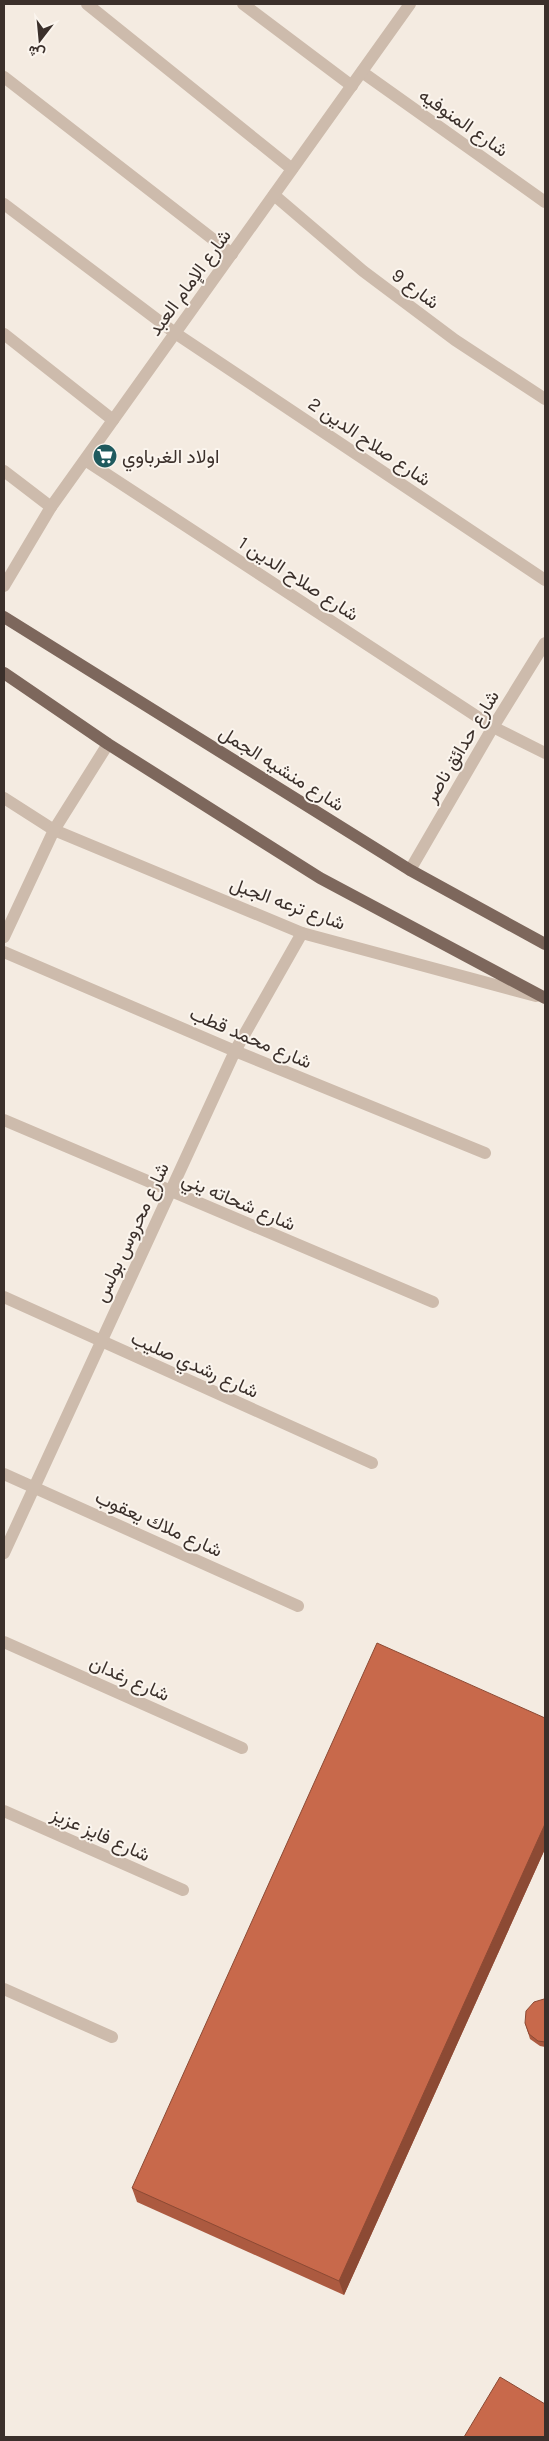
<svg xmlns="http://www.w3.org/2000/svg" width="549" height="2441" viewBox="0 0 549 2441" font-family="Karla,Vazirmatn,sans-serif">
	<rect width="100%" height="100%" fill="#f4ebe1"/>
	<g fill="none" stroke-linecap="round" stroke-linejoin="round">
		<g stroke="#cdbbac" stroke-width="12">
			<path d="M87,4L292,169"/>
			<path d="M243,4L352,86"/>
			<path d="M362,72L545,202"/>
			<path d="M4,77L232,254"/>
			<path d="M274,195L363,271L455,340L545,399"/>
			<path d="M4,204L175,333L545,580"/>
			<path d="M4,334L113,420"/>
			<path d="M85,460L493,727L545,753"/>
			<path d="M4,471L51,507"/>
			<path d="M4,586L51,507L410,4"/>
			<path d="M4,798L54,830L302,933L536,996"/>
			<path d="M410,870L493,727L545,643"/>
			<path d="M4,937L54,830L108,744"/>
			<path d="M4,952L235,1051L485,1153"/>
			<path d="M4,1120L433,1302"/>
			<path d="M4,1297L372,1463"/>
			<path d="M4,1474L298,1606"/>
			<path d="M4,1553L235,1051L302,933"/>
			<path d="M4,1642L242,1748"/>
			<path d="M4,1811L183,1890"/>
			<path d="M4,1989L112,2037"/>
		</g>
		<g stroke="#7d675c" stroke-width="12">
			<path d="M4,617L410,870L545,944"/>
			<path d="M4,673L108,744L320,878L545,998"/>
		</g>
	</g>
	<g fill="#ac5a40">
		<path d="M545,1718V1849L344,2295L137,2202L132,2188Z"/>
		<path d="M545,1999V2047L540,2046L530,2039L525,2023Z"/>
	</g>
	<path fill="#8c4a34" d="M545,1824V1849L344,2295L339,2281Z"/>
	<g fill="#c8694b" stroke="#8c4a34">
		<path d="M377,1643L545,1718V1824L339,2281L132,2188Z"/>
		<path d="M544,1999H545V2042L538,2041L529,2034L525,2023L526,2011L534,2002Z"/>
		<path d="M500,2377L545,2404V2437H464Z"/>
	</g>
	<defs>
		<symbol id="supermarket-disc" viewBox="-11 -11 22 22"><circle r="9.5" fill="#1f5a5e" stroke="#fbf5ee"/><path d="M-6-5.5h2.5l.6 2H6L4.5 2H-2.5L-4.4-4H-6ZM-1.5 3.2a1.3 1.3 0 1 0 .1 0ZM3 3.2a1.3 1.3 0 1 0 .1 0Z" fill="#fff"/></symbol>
	</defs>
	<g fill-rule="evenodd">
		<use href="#supermarket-disc" x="91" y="442" width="28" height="28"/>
	</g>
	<g text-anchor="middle" stroke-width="4" stroke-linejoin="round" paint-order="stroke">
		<g font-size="19" fill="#3b302b" stroke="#fbf5ee">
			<text transform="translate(464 122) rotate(35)" y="7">شارع المنوفيه</text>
			<text transform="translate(189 282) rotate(-54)" y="7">شارع الإمام العبد</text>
			<text transform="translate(416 288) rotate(37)" y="7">شارع 9</text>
			<text transform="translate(370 441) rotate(34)" y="7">شارع صلاح الدين 2</text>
			<text transform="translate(299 578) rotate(33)" y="7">شارع صلاح الدين 1</text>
			<text transform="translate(461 746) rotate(-59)" y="7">شارع حدائق ناصر</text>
			<text transform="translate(282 768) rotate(32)" y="7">شارع منشيه الجمل</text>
			<text transform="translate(288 903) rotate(20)" y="7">شارع ترعه الجبل</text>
			<text transform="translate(251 1037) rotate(23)" y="7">شارع محمد قطب</text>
			<text transform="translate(239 1201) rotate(23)" y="7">شارع شحاته يني</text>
			<text transform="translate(131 1232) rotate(-65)" y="7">شارع محروس بولس</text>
			<text transform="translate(195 1364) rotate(24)" y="7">شارع رشدي صليب</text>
			<text transform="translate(159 1523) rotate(24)" y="7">شارع ملاك يعقوب</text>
			<text transform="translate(130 1678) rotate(24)" y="7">شارع رغدان</text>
			<text transform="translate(101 1834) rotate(24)" y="7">شارع فايز عزيز</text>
		</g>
		<g font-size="19" fill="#3b302b" stroke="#fbf5ee" text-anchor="start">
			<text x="122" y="463">اولاد الغرباوي</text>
		</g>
	</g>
	<rect width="549" height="2441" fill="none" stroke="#3b302b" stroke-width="10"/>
	<g transform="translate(40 40) rotate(196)" stroke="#fbf5ee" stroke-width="4" paint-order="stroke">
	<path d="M0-4L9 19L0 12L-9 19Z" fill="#3b302b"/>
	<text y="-8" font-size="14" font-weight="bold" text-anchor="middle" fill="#3b302b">ش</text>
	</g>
</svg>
